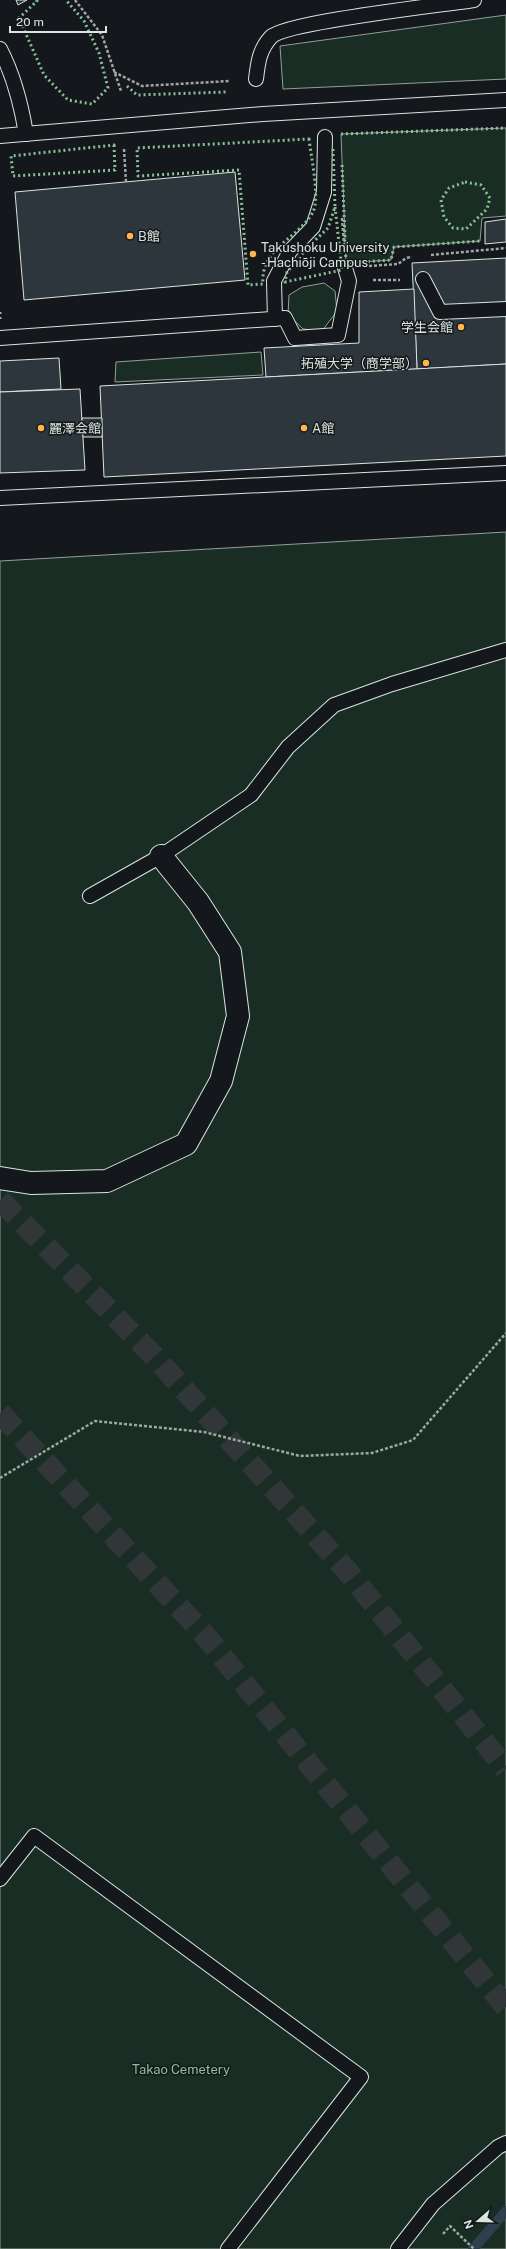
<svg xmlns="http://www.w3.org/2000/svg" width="506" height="2249" viewBox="0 0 506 2249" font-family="'Public Sans','Noto Sans JP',sans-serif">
	<rect width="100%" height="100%" fill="#14181c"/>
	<g fill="#1a2d24" stroke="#939e99">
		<path d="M506,15V79L283,89L280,46Z"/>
		<path d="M506,128V216L482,218L480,241L394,247L391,260L346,263L341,134Z"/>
		<path d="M324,283L335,291L337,311L322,331L303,329L288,315L289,295L302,287Z"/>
		<path d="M261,352L263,375L115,382L116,362Z"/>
		<path d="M506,532V2249H0V561Z"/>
	</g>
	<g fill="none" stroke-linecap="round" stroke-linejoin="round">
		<path stroke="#2f3f4d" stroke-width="10" d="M473,2249L506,2211"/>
	</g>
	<g fill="#2c363c" stroke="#d8e6dc">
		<path d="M16,0H27L18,5Z"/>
		<path d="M235,172L245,280L24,300L15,192Z"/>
		<path d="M506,219V242L485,244V222Z"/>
		<path d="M506,258V364L417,369L412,263Z"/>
		<path d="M414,289L417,369L266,377L264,348L359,343V292Z"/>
		<path d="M59,358L61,389L0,392V361Z"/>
		<path d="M506,364V456L104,477L100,386Z"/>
		<path d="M80,389L85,470L0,473V392Z"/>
		<path d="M82,418H102V437H83Z"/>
	</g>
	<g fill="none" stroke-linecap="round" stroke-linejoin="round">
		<g stroke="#313739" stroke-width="22" stroke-dasharray="22 11" stroke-linecap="butt">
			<path d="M0,1200L154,1356L349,1573L506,1769"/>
			<path d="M0,1413L203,1633L506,2007"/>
		</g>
		<defs>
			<g id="service">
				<path d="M0,49C14,76 21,103 26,134"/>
				<path d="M256,79C258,63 259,50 271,37C286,22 443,5 474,0"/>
				<path d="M0,136L263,114L506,100"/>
				<path d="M423,279L440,312L506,309"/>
				<path d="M275,319L274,281L290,251L313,227L324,192L325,137"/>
				<path d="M0,338L285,318L295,338L338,335L349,281L345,268"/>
				<path d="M0,498L506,473"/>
				<path d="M90,896L161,856L251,795L288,747L334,705L392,684L506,650"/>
				<path d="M0,1879L34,1836L361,2077L228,2249"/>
				<path d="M398,2249L433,2204L498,2147L506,2143"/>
			</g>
			<path id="minor" d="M0,1178L31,1183L107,1181L186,1144L221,1081L238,1016L230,952L198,902L161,856"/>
		</defs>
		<use href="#service" stroke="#d8e6dc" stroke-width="16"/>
		<use href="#minor" stroke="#d8e6dc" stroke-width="24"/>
		<g stroke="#9da8a2" stroke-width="2.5" stroke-dasharray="3 2" stroke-linecap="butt">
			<path d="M75,0L102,35L121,91"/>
			<path d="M114,72L142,86L230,81"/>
			<path d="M124,149L126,182"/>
			<path d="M342,218L344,245"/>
			<path d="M431,255L506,248"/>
			<path d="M369,266L398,264L406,258L412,257"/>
			<path d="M373,280H400"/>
			<path d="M0,1478L95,1421L204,1432L300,1456L372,1453L413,1440L506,1333"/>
			<path d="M443,2234L450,2226L474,2249"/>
		</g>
		<use href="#service" stroke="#14181c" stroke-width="14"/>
		<use href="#minor" stroke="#14181c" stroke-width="22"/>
		<g stroke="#8ac095" stroke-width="3" stroke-dasharray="2 3" stroke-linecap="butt">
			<path d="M36,0L37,1L19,18L44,75L68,100L92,104L108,88L99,53L84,21L66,0"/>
			<path d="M127,86L137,95L226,92"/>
			<path d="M341,134L506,128"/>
			<path d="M309,139C311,156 320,198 313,212C299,238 260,248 263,284L248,285L239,170L138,176L137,148Z"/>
			<path d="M114,145L115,170L13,176L11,156Z"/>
			<path d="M333,149L335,207"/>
			<path d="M342,165L346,263L391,260L394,247L480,241"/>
			<path d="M465,182L481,185L490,198L487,209L466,229L453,228L444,217L441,200L449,188Z"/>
			<path d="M335,207L342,270L285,282L287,272L307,248L328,228Z"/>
			<path d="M0,312V322"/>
		</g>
	</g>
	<g fill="#ffb74d" stroke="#14181c" stroke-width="1.5">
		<circle cx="130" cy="236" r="4"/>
		<circle cx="253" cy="254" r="4"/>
		<circle cx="461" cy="327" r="4"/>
		<circle cx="426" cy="363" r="4"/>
		<circle cx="41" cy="428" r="4"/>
		<circle cx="304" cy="428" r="4"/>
	</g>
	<g text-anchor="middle" stroke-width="3" stroke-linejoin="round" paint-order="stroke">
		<g font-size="13" fill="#d8e6dc" stroke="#14181c" text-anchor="start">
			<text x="138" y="241">B館</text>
			<text x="261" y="252">Takushoku University<tspan x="261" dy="15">- Hachiōji Campus</tspan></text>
			<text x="453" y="332" text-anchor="end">学生会館</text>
			<text x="418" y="368" text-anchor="end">拓殖大学（商学部）</text>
			<text x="49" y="433">麗澤会館</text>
			<text x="312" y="433">A館</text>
		</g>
		<g font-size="13" fill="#8ac095" stroke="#14181c">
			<text x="181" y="2074">Takao Cemetery</text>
		</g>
	</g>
	<g transform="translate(478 2221) rotate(250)" stroke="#14181c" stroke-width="3" paint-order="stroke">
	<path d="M0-3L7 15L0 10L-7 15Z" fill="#d8e6dc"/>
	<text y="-6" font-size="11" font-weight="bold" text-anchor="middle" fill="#d8e6dc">N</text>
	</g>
	<path d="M10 26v6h96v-6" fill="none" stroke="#d8e6dc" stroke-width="2"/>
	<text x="16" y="26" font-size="12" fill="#d8e6dc" stroke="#14181c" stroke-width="3" paint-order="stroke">20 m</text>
</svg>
